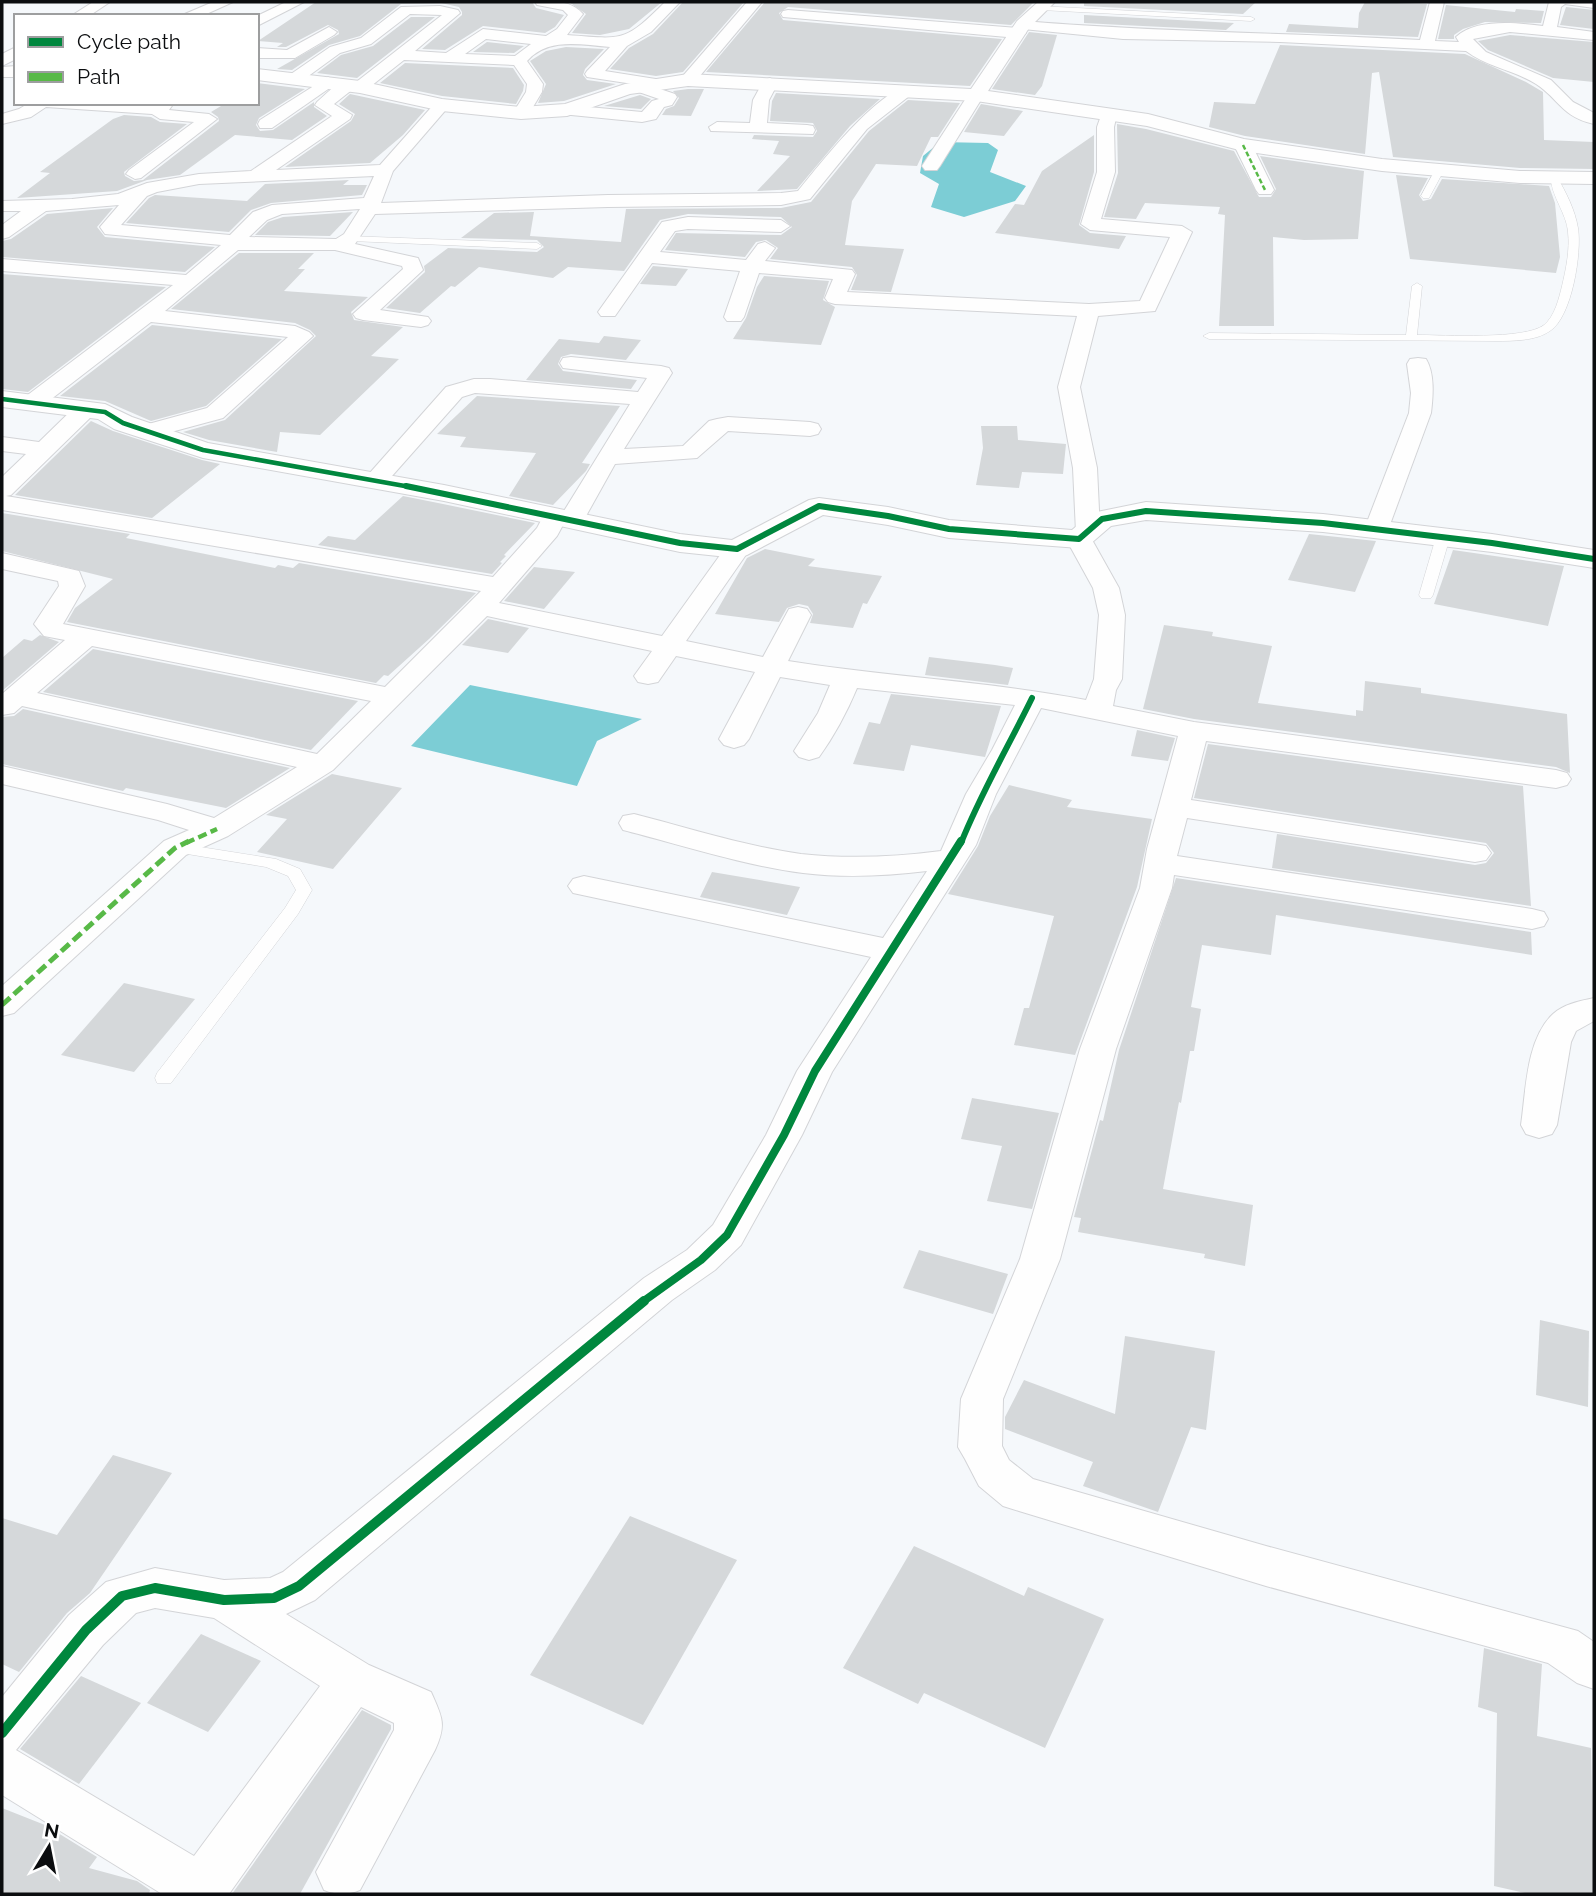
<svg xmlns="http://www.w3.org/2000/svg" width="1596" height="1896" viewBox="0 0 1596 1896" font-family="Raleway,sans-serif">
	<rect width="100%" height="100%" fill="#f5f8fb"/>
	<g fill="#7ccdd5">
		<path d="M940,142L988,143L998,150L990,172L1026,186L1015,201L964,217L931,207L939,184L920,173L923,156Z"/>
		<path d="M470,685L642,719L597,741L577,786L411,746Z"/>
	</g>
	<g fill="#d5d8da">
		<path d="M316,2H532L536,8L564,15L555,27L545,33L483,26L445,50L422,49L462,15V12L459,7L441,3L401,4L360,36L329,45L292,70L277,69L339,34L338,30L328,25L286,47H277L283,43L258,41Z"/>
		<path d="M569,2H662L629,29L600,35L572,33L586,14Z"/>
		<path d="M683,2H744L683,72L656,76L610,69L629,48L653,34Z"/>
		<path d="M765,2H1034L1011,25L788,7L779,13L783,20L1002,39L970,86L706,72Z"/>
		<path d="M1084,2H1256L1243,14L1084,6Z"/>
		<path d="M1365,2L1427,4L1418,37L1286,32L1289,24L1358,28L1359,13Z"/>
		<path d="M1446,5L1515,12L1516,9L1544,11L1541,23L1485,22L1463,29L1454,35V39H1438Z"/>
		<path d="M1566,7L1594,10V29L1560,25Z"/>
		<path d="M1084,15L1234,23L1226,30L1122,25L1084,23Z"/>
		<path d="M411,17H435L357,78L317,73L341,55L373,46Z"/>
		<path d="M1029,32L1057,35L1042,86L1035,95L992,89Z"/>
		<path d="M1510,35L1594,42V82L1553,78L1488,50L1478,41Z"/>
		<path d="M487,42L524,46L514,53L473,52Z"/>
		<path d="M1280,45L1465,54L1526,82L1543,92L1544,140L1594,142V169L1520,168L1393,157L1379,72L1372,73L1365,154L1245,136L1209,127L1214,102L1255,104Z"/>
		<path d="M566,47L604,49L585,69L583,75L587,80L616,84L564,101L538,103L546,84L530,61L546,51Z"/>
		<path d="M405,63L513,68L524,85L523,91L516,104L442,96L380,83Z"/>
		<path d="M257,83L305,89L259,118L256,125L260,131L273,130L314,102V107L327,116L292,140L235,135L180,175L147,180L117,191L17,198L50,173L40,172L113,119L124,115L151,117L160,122L187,124L124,172L125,176L134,181L143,180L219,121L218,117L211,112L226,103H257Z"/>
		<path d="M688,89H704L691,116L662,115L666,109L674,106L679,98L673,91Z"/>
		<path d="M776,93L880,99L850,126L797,189L757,191L790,156L773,154L779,141L752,139L754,135L813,137L817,131L813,123L770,121L772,101Z"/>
		<path d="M350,94L425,110L403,135L370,163L285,167L351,121L355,114L339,104Z"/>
		<path d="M640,95L651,99L641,109L604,106Z"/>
		<path d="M908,100L960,103L938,137H931L917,166L876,164L852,201L845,245L904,249L891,292L851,290L857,275L852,267L770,259L778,248L766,240L756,242L745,257L665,250L676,233L781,235L792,227L781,217L688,214L660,220L624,271L568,267L553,278L479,267L455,287L451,286L420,313L386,308L425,272L424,266L448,248L537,252L544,247L537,240L461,238L494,213L534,212L530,236L621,242L626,209L781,208L811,202L869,131Z"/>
		<path d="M981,104L1023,111L1004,136L964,132Z"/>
		<path d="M1117,124L1146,129L1234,151L1259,197H1271L1276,189L1260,156L1364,171L1358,239L1304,240L1273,237L1274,326H1219L1225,215L1218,214L1220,207L1145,203L1136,219L1104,217L1118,173Z"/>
		<path d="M1094,135V172L1079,225L1090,233L1126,236L1119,249L995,233L1015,204L1024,205L1042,171Z"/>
		<path d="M1396,175L1428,178L1419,195L1423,201L1431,199L1442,179L1549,186L1555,203L1560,257L1556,273L1410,259Z"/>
		<path d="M349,180L343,185H367L362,195L271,203L251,210L229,232L126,223L149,198L155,195L247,201L265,184Z"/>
		<path d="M113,208L97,227L105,237L215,247L185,272L2,257V241L11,239L47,214Z"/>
		<path d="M353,212L330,236L255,235L268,222L283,217Z"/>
		<path d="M239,253H314L298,269H305L284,291L368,297L351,312L354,320L403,327L371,356L399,359L320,435L280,432L277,452L209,440L183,432L225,420L316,336L310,330L295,323L171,309Z"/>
		<path d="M653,266L688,269L676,286L640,284Z"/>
		<path d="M2,274L166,287L28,392L2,389Z"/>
		<path d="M764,276L829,281L823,300L835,307L821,345L733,339L746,318L757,287Z"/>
		<path d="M152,325L282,339L206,406L151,421L105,401L60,396Z"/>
		<path d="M604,336L641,340L626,360L571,354L561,357L558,364L563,371L637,380L631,389L526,380L559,339L599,343Z"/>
		<path d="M477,396L620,406L582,463L590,464L586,471L553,505L509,496L536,453L460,447L466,437L437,434Z"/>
		<path d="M91,421L113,431L202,460L220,464L152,518L15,495Z"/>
		<path d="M981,426H1017L1018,440L1066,444L1063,474L1022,472L1019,488L976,485L983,448Z"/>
		<path d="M403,496L443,504L535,523L504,555L506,556L500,562L502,563L492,574L318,545L328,536L355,540Z"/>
		<path d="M2,513L130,534L126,538L275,568L278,565L293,568L299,563L476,593L429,639L388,676L384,675L376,683L67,622L75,608L113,579L2,551Z"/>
		<path d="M1309,534L1376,541L1355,592L1288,580Z"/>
		<path d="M765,549L815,559L808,566L882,576L867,604L863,603L853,628L810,623L813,614L808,606L799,604L787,608L779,622L715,614L747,558Z"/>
		<path d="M1453,550L1564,566L1548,626L1434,604Z"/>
		<path d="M534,567L575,572L544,609L504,601Z"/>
		<path d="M488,619L529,628L508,653L462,645Z"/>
		<path d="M1164,625L1213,632L1212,636L1272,646L1258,703L1356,716V710L1363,711L1365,681L1421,688V693L1567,714L1570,773L1556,767L1194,719L1143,709Z"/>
		<path d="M40,635L59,642L2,691V658L24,639L32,641Z"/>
		<path d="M93,649L358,701L311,750L43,692Z"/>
		<path d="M929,657L995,665L1013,668L1008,685L925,675Z"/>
		<path d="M891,694L1001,706L985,757L911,745L904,771L853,764L869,722L880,724Z"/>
		<path d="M23,709L290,768L226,808L126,788L123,791L2,764V717L14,716Z"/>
		<path d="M1137,730L1175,738L1168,761L1131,756Z"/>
		<path d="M1208,744L1523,786L1531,906L1272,868L1277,834L1475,865L1486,863L1494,853L1486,843L1194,798Z"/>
		<path d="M332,774L402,788L333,869L257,852L287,819L266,815Z"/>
		<path d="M1009,785L1072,800L1067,807L1152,819L1137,887L1075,1055L1014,1045L1024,1008H1029L1054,916L948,894L978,846L990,816Z"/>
		<path d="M712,872L800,887L787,915L700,897Z"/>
		<path d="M1176,878L1531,932L1532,955L1276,915L1271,955L1202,945L1191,1007L1201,1009L1194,1051H1190L1181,1103L1179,1102L1163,1189L1253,1205L1245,1266L1204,1258L1205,1254L1078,1232L1081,1218L1074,1217L1100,1120L1103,1121L1119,1050Z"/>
		<path d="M124,983L195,999L134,1072L61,1055Z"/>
		<path d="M972,1098L1059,1113L1032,1209L987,1201L1002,1146L961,1139Z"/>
		<path d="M919,1250L1008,1274L993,1314L903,1288Z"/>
		<path d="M1540,1320L1589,1331L1588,1407L1536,1395Z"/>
		<path d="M1125,1336L1215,1351L1206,1430L1191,1427L1158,1512L1083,1486L1093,1462L1005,1429V1417L1024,1380L1115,1414Z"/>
		<path d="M113,1455L172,1473L90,1593L67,1613L19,1672L2,1664V1518L57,1535Z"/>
		<path d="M630,1516L737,1560L643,1725L530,1675Z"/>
		<path d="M914,1546L1024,1596L1028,1587L1104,1619L1045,1748L924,1693L918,1704L843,1668Z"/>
		<path d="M201,1634L261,1661L208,1732L147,1703Z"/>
		<path d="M1484,1648L1542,1664L1537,1736L1591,1748L1594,1894H1529L1494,1886L1497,1713L1478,1707Z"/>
		<path d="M81,1676L141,1703L79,1784L20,1749Z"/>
		<path d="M362,1710L391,1725V1729L300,1894H232Z"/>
		<path d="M2,1808L45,1825L97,1857L89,1868L137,1881L150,1890L149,1894H2Z"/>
	</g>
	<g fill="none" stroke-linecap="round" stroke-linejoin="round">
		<defs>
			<g id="service">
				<path d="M1038,6L1251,17L1255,19L1251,21L1041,10Z"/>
				<path d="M1435,170L1443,172L1429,198H1423L1421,196Z"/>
				<path d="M1551,177H1557C1566,192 1575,210 1578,228C1582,252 1572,317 1550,331C1536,341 1513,341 1496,341L1209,339L1203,336L1209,333L1406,335L1412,286L1417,283L1422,286L1417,335C1444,335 1525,340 1544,325C1555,316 1559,298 1562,286C1566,269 1570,250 1568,232C1567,214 1550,194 1551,177Z"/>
				<path d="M347,236L537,243L542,246L537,249L351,241L347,240Z"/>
				<path d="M1443,533L1450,537L1433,595L1431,598H1421L1419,595L1436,537Z"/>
				<path d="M175,843L276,859L300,869L312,890L298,914L171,1083H157L155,1078L157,1073L285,908L296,890L288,876L266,867L169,851L167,848Z"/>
			</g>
			<g id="minor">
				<path d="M93,2H110L89,16H71Z"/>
				<path d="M213,2H233L202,16H180Z"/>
				<path d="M286,2H304L257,26V16Z"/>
				<path d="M535,2C553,1 571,0 583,14L567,35C623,39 624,43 665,2H680L651,32L627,46L605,71L662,80L664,83L657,88L675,94L677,97L672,105L664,107L656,119L642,122L561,114L559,110L561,106L567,105L642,112L652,101L659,99L633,90V84L587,77L585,74L587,71L610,47C580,45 549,37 527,61L543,84L542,92L527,117L521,118L513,113L526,92L527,84L514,65L404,60L366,90L360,92L353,89L334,104L352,115L350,119L276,170L380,165L436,102L442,100L450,105L393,171L381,203L608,195L781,193L798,191C817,168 885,79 915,87L917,90L867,129L810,199L781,205L608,207L375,214L355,244L418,258L423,270L380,310L428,317L431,321L428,325L421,327L363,320L356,318L353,314L403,269L402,266L335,250H238L165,311L295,326L309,332L313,336L223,418L149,438L141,436L138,431L141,426L207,408L288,337L151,322L41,407H25L22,402L25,397L173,285L2,271V259L186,275L221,245L105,234L100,227L119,205L46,211L9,237L2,239V225L21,211H2V201L72,199L118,194L147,183L199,174L251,171L332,116L315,105L317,102C328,93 341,76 355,83L442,15L410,14L371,44L340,53L303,80H291L289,77L291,74L330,47L361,38L401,7L440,6L458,10L460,13L415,51L446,53L483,29L546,36L557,29L568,15L563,10L537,5ZM486,39L531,44L515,56L465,54ZM374,176L364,198L272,205L253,212L230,235L121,225L147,196L157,192L199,184ZM360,209L344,234L336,239L249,237L267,220L282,214Z"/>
				<path d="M747,2H762L694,83H682L680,80L682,77Z"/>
				<path d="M1430,2H1444L1435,41L1459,42L1456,37C1476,18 1518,23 1543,26L1549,2H1594V8L1565,4L1561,7L1557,27L1594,32V40L1510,32L1473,39L1486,52L1551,80L1573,102L1594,113V124C1562,117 1559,99 1536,84C1514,70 1487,67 1466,51L1280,42L1123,39L1023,29L1016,25L1023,21C1155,32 1287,33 1420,40Z"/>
				<path d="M788,10L1018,28L1026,33L1018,38L783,17L781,14L783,11Z"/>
				<path d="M329,27L337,32L334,35L295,58H257V48L287,50Z"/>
				<path d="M16,47V59L2,66V54Z"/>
				<path d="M328,77L336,82L334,85L272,128H260L258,124L260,120Z"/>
				<path d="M770,78L778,83L769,100L767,123L807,125L813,126L815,130L813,134L711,131L709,127L717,122L750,123L753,100L764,80Z"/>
				<path d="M976,90L984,95L940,166L937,170H925L922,166L970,92Z"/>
				<path d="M29,103H174L169,110L209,114L217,119L141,178L135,179L126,174L129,170L194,122L160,119L152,114L46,107L31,117L2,124V114L19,109Z"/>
				<path d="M1109,109L1117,114L1114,127L1115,172L1101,219L1182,226L1192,232L1155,311L1098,316L1080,387L1097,468L1100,531L1097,536L1091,538L1119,588L1125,615L1122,679L1116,690L1113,706L1194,722L1556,770L1567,773L1571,779L1567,785L1556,788L1206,741L1191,800L1475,844L1486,846L1491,853L1486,860L1475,862L1187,818L1177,856L1532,909L1544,912L1548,919L1544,926L1532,929L1174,875L1172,888L1116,1049L1060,1259L1003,1399L1002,1446L1009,1460L1033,1479L1266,1546L1578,1631L1594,1642V1689L1577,1683L1548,1663L1266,1586L1019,1511L1003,1506L979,1486L965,1459L958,1447L961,1399L1020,1259L1080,1049L1140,888L1147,849L1178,736L1041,708L996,794L976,845L832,1072L802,1135L741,1245L715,1270L672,1300L315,1600L286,1614L369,1665L431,1692C442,1717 447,1724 435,1750L360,1890C347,1895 337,1895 324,1890L316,1872L394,1730V1723L361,1707L229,1894H162L2,1795V1697L69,1615L106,1582L155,1568L224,1580L270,1578L283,1572L644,1278L687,1250L713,1225L766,1135L797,1071L871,957L573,893L568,886L573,879L584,876L883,938L927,871C886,876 844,878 803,873C742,865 682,845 623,830L619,823L623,816L634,814C689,828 744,846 801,854C847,859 895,857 941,851L966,794L992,750L1015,705L857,688C847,712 834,736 819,757L809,760L799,757L794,751L818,713L830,685L780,677L749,739L744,745L734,748L724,745L719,739L755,672L676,656L658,682L648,684L638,682L634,676L652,651L487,616L333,770L228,836L186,855L14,1013L2,1016V986L164,841L189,830L158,820L2,784V766L167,804L214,818L297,767L22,706L14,713L2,715V694L65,640L44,636L34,624L59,586L58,581L2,569V553L79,571L85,586L63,624L385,687L481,591L2,510V477L26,454L2,451V437L39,442L78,404H94L97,409L94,414L11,495L6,496L493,577L537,528L546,511L555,509L564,511L630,404L475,393L462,397L384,485L376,487L368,485L364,480L368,475L446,387L474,379H490L638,392L647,378L571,369L563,368L560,363L563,358L571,357L661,366L669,368L672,373L624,449L683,446L709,421L717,419L728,417L810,422L818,424L821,429L818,434L810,436L728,431L697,458L615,464L581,525L572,527L563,525L557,536L499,603L662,636L728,544L737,541L746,544L750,549L686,641L763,657L789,609L798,607L807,609L811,615L788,661C887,677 988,681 1086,700L1094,679L1099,615L1093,588L1066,539L1070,534L1076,532L1073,468L1058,387L1077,316L835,304L828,302L825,298L833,279L759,273L744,317L741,321H727L724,317L740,271L652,263L615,316H601L598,312L662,222L688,217L781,220L790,226L781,232L688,229L675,231L660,252L746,260L758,244L765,242L775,248L765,261L852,270L855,274L847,292L1089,304L1140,301L1170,237L1090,230L1081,224L1097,172V127L1103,110ZM92,646L371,701L317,754L37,693ZM155,1608L214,1618L320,1686L194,1856L16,1750L103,1645L136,1613Z"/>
				<path d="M1243,140L1252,145L1274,190L1271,194H1259L1256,190L1234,145Z"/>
				<path d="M1418,358L1426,359C1435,374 1433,396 1431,413L1388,530L1385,535L1376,537L1367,535L1364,530L1409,413L1411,393L1407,364L1410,359Z"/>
				<path d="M1594,998V1021L1576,1031L1571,1042L1557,1125L1552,1134L1539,1138L1526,1134L1521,1125C1526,1091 1526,1039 1553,1014C1564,1004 1580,1001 1594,998Z"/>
			</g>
			<g id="tertiary">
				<path d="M1038,2H1055L1029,28L988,91L1148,114L1244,139L1382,159L1520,171L1594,172V184L1520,183L1382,171L1243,151L1147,126L976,101L688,86L630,94L567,116L521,119L442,111L360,93L257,80V69L360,81L442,99L521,107L565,104L625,84L688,74L971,89L1017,21Z"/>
				<path d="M16,66V77H2V67Z"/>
				<path d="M2,391L105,404L132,417L208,443L444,485L680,534L732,540L809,500L819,498L888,507L949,520L1072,530L1092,513L1146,502L1323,514L1492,534L1594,550V568L1492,552L1323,532L1146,520L1111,526L1089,545L1079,548L949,538L888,525L823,515L747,555L737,558L680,552L444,501L203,458L114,429L98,419L2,407Z"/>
			</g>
		</defs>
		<use href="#service" stroke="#d3d4d7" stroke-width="1"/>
		<use href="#minor" stroke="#d3d4d7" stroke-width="2"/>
		<use href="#tertiary" stroke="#d3d4d7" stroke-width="2"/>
		<use href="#service" fill="#fefefe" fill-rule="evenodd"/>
		<use href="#minor" fill="#fefefe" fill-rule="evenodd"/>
		<use href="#tertiary" fill="#fefefe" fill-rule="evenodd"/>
		<path stroke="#58b947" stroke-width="2.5" stroke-dasharray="5 2.5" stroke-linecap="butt" d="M1243,145L1265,190"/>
		<path stroke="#58b947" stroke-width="4.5" stroke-dasharray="9 4.5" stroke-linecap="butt" d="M186,843L217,829"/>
		<path stroke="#58b947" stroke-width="5" stroke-dasharray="11 5" stroke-linecap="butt" d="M2,1005L175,848L189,841"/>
		<defs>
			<path id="cycleway-far3" d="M2,399L105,412L123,423L203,450L416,488"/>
			<g id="cycleway-far2">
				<path d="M406,486L680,543L737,549L819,506L888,516L949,529L1079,539L1102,519L1146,511L1323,523L1492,543L1594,559"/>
				<path d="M961,843C981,793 1008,747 1032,698"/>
			</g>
			<path id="cycleway-far1" d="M641,1303L701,1260L727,1235L784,1135L815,1071L961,841"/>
			<path id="cycleway" d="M2,1733L86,1630L122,1596L155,1588L224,1600L274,1598L299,1586L644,1301"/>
		</defs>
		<use href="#cycleway-far3" stroke="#fff" stroke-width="7"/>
		<use href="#cycleway-far2" stroke="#fff" stroke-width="10"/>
		<use href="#cycleway-far1" stroke="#fff" stroke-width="12"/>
		<use href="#cycleway" stroke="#fff" stroke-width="14"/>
		<use href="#cycleway-far3" stroke="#00873e" stroke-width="4.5"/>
		<use href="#cycleway-far2" stroke="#00873e" stroke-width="6"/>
		<use href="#cycleway-far1" stroke="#00873e" stroke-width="8"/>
		<use href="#cycleway" stroke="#00873e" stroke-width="10"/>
	</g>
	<rect width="1596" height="1896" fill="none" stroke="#0b0d0f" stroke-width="7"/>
	<rect x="14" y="14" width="245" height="91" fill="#ffffff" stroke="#9d9e9f" stroke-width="2"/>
	<rect x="28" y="37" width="35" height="10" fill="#00873e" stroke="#9d9e9f" stroke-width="2"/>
	<text x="77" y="49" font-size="21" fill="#0b0d0f">Cycle path</text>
	<rect x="28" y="72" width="35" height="10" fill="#58b947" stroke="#9d9e9f" stroke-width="2"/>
	<text x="77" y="84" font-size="21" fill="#0b0d0f">Path</text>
	<g transform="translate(49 1847) rotate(10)" stroke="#ffffff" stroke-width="5" paint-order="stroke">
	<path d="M0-5L12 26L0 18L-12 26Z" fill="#0b0d0f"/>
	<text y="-10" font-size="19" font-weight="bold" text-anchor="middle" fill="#0b0d0f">N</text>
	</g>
</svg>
